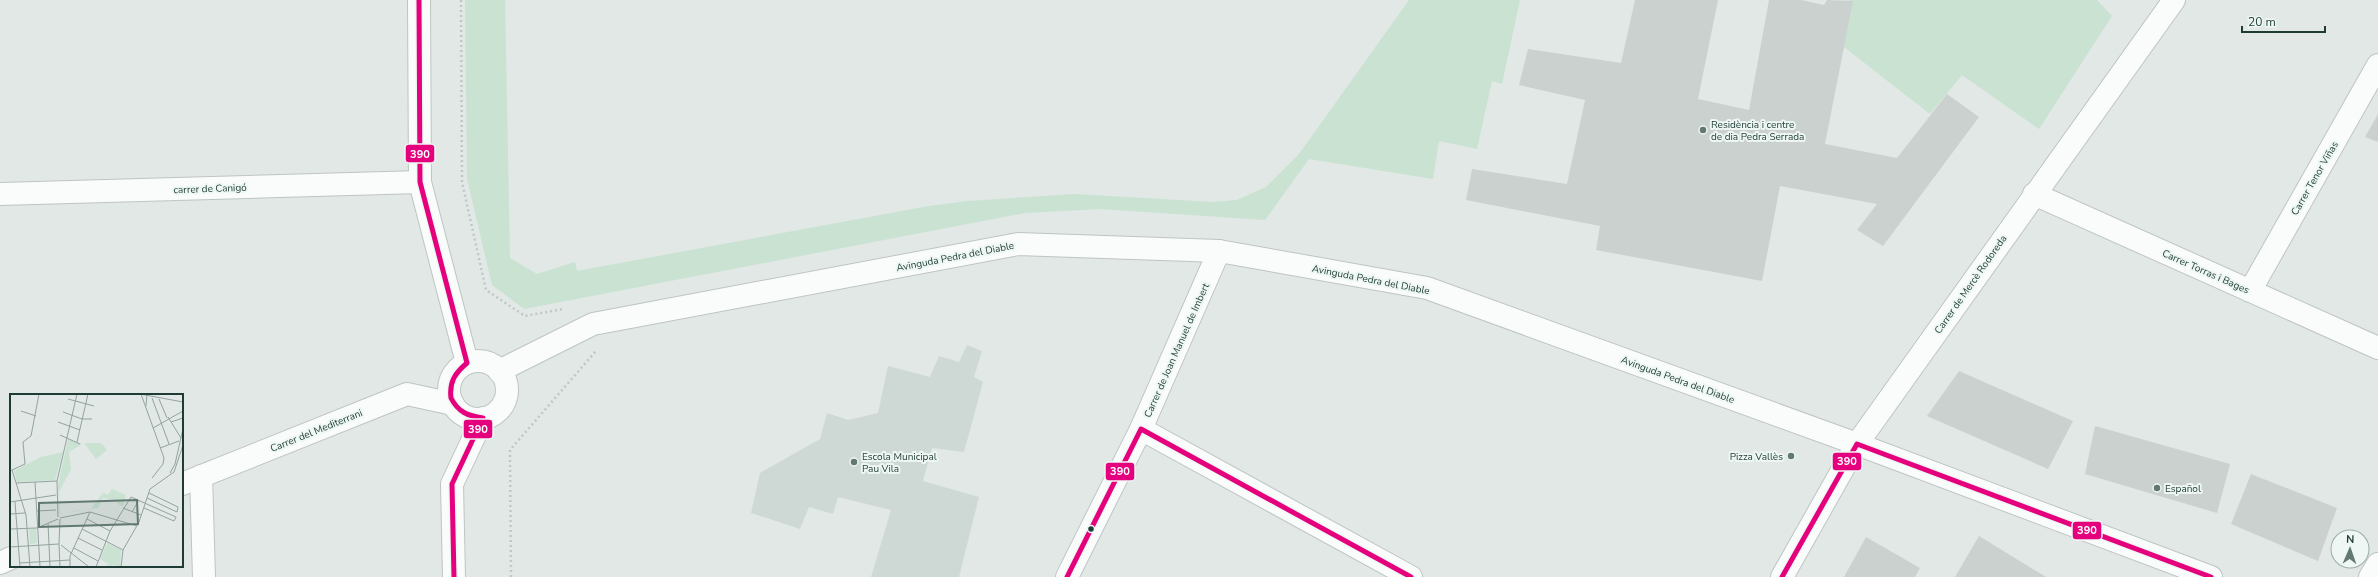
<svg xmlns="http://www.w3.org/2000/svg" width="2378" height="577" viewBox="0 0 2378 577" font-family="'Nunito Sans',sans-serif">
	<rect width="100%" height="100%" fill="#e1e8e5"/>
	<path fill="#ced9d5" d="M967,345L982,351L974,377L983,382L964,452L932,448L923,481L979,497L959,577H871L891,510L838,497L833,514L809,507L800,529L751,513L760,473L820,439L827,413L848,420L878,413L888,366L930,377L939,356L959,362Z"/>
	<g fill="#c9e2d2">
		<path d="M465,0H505L510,258L537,274L575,262L577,271L929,206L968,201L1075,194L1213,202L1237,200L1266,187L1299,154L1409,0H1520L1502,84L1492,81L1477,149L1439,141L1433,179L1309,159L1265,220L1100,209L1025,213L524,309L492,285L467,179Z"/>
		<path d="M1846,0H2097L2112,16L2039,129L1962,75L1930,114L1844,47L1852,1Z"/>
	</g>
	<g fill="#cbd1cf">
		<path d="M1635,0H1718L1698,99L1749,110L1769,0H1801L1824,5L1827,0L1853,1L1825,144L1897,158L1947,94L1979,117L1883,246L1857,230L1877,204L1780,186L1762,281L1596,250L1600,226L1466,200L1472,169L1567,184L1585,100L1519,85L1528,49L1621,63Z"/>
		<path d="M2378,114V142L2365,137Z"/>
		<path d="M1959,371L2073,421L2048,469L1927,416Z"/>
		<path d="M2095,426L2230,464L2217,513L2085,474Z"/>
		<path d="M2251,474L2337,508L2318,561L2231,524Z"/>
		<path d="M1979,536L2046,577H1955Z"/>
		<path d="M1866,537L1920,568L1915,577H1844Z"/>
	</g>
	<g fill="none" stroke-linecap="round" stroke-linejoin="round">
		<defs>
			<g id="street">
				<path d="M419,0L420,182L467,363"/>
				<path d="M0,194L420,182"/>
				<path d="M2034,194L2378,348"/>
				<path d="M2250,291L2378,65"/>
				<circle cx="478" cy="390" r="29"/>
				<path d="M499,371L593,324L1018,244L1219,251L1427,288L1857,444L2211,577"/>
				<path d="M1141,429L1411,577"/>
				<path d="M201,476L204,577"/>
				<path d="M182,484L407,394L453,404"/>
				<path d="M0,563L11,558"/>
				<path d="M454,577L452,484L483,418"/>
				<path d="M1067,577L1141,429L1219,251"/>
				<path d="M1782,577L1857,444L2174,0"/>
			</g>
			<path id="secondary" d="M2370,577L2378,564"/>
		</defs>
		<use href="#street" stroke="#bec5c2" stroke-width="24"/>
		<use href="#secondary" stroke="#bdc5c2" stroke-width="24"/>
		<g stroke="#bfc8c5" stroke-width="2.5" stroke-dasharray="2 3" stroke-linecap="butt">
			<path d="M461,0L462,182L486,290L525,316L563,309"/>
			<path d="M511,577L510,450L596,351"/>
		</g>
		<use href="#street" stroke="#fafcfb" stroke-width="22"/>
		<use href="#secondary" stroke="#fafcfb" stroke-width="22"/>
		<defs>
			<g id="bus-1">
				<path d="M419,0L420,182L467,363C455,373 449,382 451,398C458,412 468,416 483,418L452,484L454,577"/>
				<path d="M1067,577L1141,429L1411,577"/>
				<path d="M1782,577L1857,444L2211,577"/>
			</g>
		</defs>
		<use href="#bus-1" stroke="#eef7f3" stroke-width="8"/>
		<use href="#bus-1" stroke="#e5007d" stroke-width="5"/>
	</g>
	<g fill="#627873" stroke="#eef7f3" stroke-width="1.5">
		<circle cx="1703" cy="130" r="4"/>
		<circle cx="1791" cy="456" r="4"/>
		<circle cx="854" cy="462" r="4"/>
		<circle cx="2157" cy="488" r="4"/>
	</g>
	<circle fill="#1e3b35" stroke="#eef7f3" stroke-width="1.5" cx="1091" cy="529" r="3.5"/>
	<g text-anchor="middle" stroke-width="4" stroke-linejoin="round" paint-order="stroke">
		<g font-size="10" fill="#1e3b35" stroke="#eef7f3" text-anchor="start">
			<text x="1711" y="128">Residència i centre<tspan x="1711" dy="12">de dia Pedra Serrada</tspan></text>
			<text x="862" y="460">Escola Municipal<tspan x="862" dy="12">Pau Vila</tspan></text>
			<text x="1783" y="460" text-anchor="end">Pizza Vallès</text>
			<text x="2165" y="492">Español</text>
		</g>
		<g font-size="10" fill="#1e3b35" stroke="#eef7f3">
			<text transform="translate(2314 178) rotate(-60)" y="4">Carrer Tenor Viñas</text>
			<text transform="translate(210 188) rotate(-2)" y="4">carrer de Canigó</text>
			<text transform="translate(955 256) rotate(-11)" y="4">Avinguda Pedra del Diable</text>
			<text transform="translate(2206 271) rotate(24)" y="4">Carrer Torras i Bages</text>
			<text transform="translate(1371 279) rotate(11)" y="4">Avinguda Pedra del Diable</text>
			<text transform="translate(1970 284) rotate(-55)" y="4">Carrer de Mercè Rodoreda</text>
			<text transform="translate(1176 350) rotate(-66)" y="4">Carrer de Joan Manuel de Imbert</text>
			<text transform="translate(1678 379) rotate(20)" y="4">Avinguda Pedra del Diable</text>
			<text transform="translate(316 430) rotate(-22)" y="4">Carrer del Mediterrani</text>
		</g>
	</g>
	<g transform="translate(10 394)">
		<rect width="173" height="173" fill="#e1e8e5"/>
		<path d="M58,45L72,50L59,58L61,75L49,98L50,119L51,120L69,116H80L93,99L98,101L102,95L116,101L113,112L109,111L105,106L93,104L88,114L49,120L48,91ZM74,49H91L97,56L86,65ZM53,58L45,86L7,88L4,77L31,63ZM19,135H26L27,149L20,150ZM97,149L111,156L110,173L104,171L96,173L99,170L90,165Z" fill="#c9e2d2"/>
		<path fill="none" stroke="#93a39f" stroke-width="1" d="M130,0L173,8M131,0L154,64L153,70L142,84M142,4L159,50M58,5L84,12M149,5L157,24M136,12L137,0M11,17L26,22M53,18L72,25H82M158,23L171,44M48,28L70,36M161,28L173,24M143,34L173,17M50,41L70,50M67,48L78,0M150,54L169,47M2,76L16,121L20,173M0,77L15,70L13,48L21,42L29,0M160,79L165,70L173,35M25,88L30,173M6,89L47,87M137,104L167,118L168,113L139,99M0,108L46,101M5,108L10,173M113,114L131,121M27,117L46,116M122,118L129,106M0,120L15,119M48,123L47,87L67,0M50,124L80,118L127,132M77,125L100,137M38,129L40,173M0,135L27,134L48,125M72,135L113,156M68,144L92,156M49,150L50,125M49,150L50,173M51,151L79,173M0,153L49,150M64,154L88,167M9,169L60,166M60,173V162L80,118M86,173L100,137L121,103L166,123L164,127L134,114M111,173L113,156L129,128L140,95L164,78L173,51"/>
		<path fill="#627873" fill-opacity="0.15" stroke="#627873" stroke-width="2" d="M127,106L128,130L29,133V109Z"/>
		<rect width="173" height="173" fill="none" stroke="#1e3b35" stroke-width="2"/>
	</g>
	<g stroke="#eef7f3" stroke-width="1.5">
		<rect x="405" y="144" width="30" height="19" rx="4" fill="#e5007d"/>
		<rect x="463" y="419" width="30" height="20" rx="4" fill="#e5007d"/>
		<rect x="1832" y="452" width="30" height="19" rx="4" fill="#e5007d"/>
		<rect x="1105" y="462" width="30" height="19" rx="4" fill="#e5007d"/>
		<rect x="2072" y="521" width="30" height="19" rx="4" fill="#e5007d"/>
	</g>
	<g font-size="11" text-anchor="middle" font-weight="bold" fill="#fff">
		<text x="420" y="158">390</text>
		<text x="478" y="433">390</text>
		<text x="1847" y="465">390</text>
		<text x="1120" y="475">390</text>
		<text x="2087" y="534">390</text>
	</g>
	<g transform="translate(2350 549) rotate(2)"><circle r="19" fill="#eef7f3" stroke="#9baca7"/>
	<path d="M0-3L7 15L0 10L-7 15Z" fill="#627873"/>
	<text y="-6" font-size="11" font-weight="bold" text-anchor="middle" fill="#1e3b35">N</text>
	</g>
	<path d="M2242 26v6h83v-6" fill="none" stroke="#1e3b35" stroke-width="2"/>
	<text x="2248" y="26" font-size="12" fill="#1e3b35" stroke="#eef7f3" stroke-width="3" paint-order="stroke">20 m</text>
</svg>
